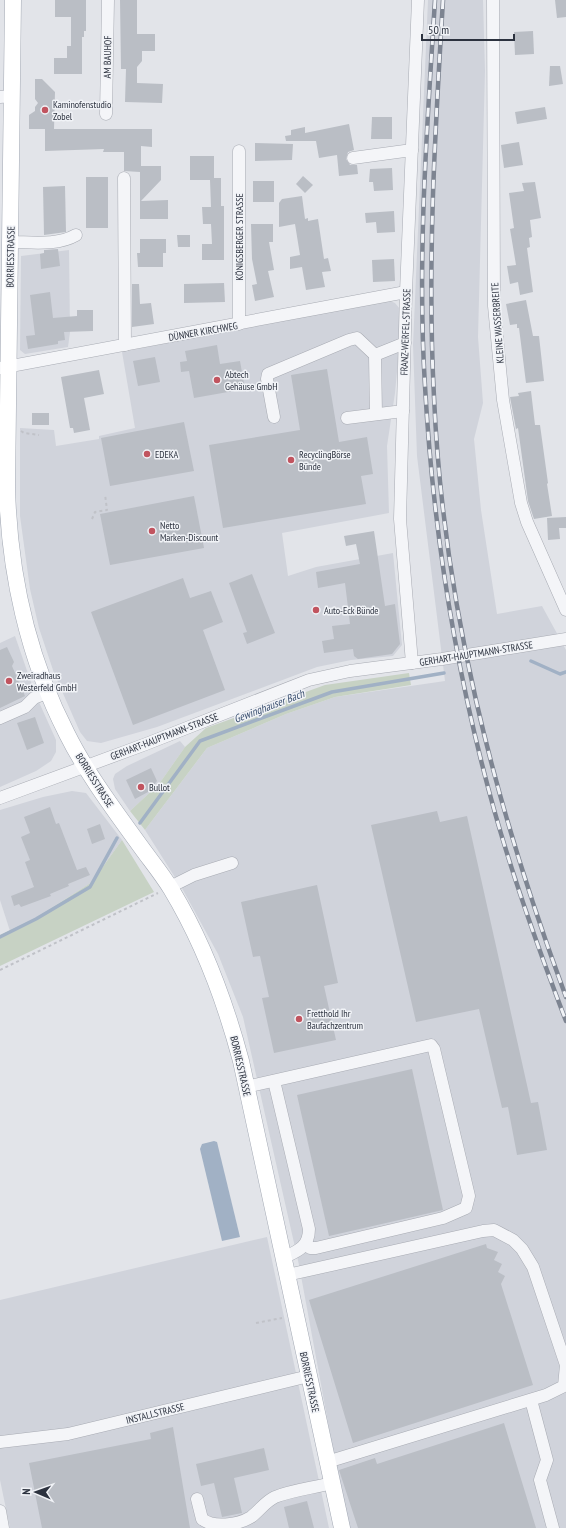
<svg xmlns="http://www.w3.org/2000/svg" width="566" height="1528" viewBox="0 0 566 1528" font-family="'PT Sans Narrow',sans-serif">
	<rect width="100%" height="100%" fill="#e2e4e9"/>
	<g fill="#d0d3db">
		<path d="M428,0H483L485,71L478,337L483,403L474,439L481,510L497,614L542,606L566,650V1528H350L341,1493L299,1265L243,1017L218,954L183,890L145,830L207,748L286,714L335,697L445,681L417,456L413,345Z"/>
		<path d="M69,250L70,332L68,347L25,354L20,350L21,256Z"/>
		<path d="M388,300L395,303L400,309L401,328L395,393L387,446L389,513L282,533L288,576L316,567L393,553L402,645L393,656L351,660L317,667L157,727L101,743L87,741L80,732L54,673L39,628L30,589L20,516V428L54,430L56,446L99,439V436L135,428L122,352Z"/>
		<path d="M15,636L34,691L56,740V752L51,761L36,771L0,787V643Z"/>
		<path d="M180,741L185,747L159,784L130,811L115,789L113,779L115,774L127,766Z"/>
		<path d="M72,791L86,793L122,840L92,882L36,918L10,931L0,900V810L43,797Z"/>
		<path d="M267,1237L329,1528H10L0,1480V1300Z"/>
	</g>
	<g fill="#c7d2c4">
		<path d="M409,673L411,685L335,697L286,714L207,748L145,830L130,811L159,784L185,747L206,728L325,685Z"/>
		<path d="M122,840L154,892L0,966V935L36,918L92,882Z"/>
	</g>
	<path fill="#a1b1c5" d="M214,1141L217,1142L240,1237L222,1241L200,1149L202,1144Z"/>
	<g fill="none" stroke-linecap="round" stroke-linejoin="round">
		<g stroke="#a1b1c5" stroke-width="3.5">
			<path d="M531,661L560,674L566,672"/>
			<path d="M140,823L200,741L332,692L444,673"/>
			<path d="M0,937L36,919L90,887L117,838"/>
		</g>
	</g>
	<g fill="#babec5">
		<path d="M55,0H86V31H84V37H82V74H54V58H67V46H71V17H55Z"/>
		<path d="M120,0H137V34H155V51H142V61L137,67V83L163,84L162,103L125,102L126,69H121Z"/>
		<path d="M555,0H566V17L557,18Z"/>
		<path d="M533,31L534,54L515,55L514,32Z"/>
		<path d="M550,66H560L563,84L549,86Z"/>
		<path d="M35,79H42L55,92L54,129H152V147L141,146V166H161V180L141,201L168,200V219H140V172L124,171V152H103L104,149L45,151V129H29V115L35,111V107L38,103L35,99Z"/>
		<path d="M545,107L547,119L517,124L515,112Z"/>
		<path d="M372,117H392V139H371Z"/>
		<path d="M349,124L354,150L348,152L346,159L350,165H357L358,174L339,176L337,155L319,158L316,141H286L285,136L291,135V130L305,127V133Z"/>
		<path d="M519,142L523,165L504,168L501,145Z"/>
		<path d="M255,143L293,144L292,160L255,161Z"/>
		<path d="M190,156H214V178H221V206H224V260H202V244H212L211,224H203L202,207H211L210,180H190Z"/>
		<path d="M392,168L393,190L374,191L373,182H369L370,169Z"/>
		<path d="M303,176L313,185L305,193L296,184Z"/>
		<rect x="86" y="177" width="22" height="51"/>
		<rect x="253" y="181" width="21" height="21"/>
		<path d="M535,182L541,218L530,220L532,237L529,238L530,247L527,248L533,292L520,295L518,282L510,284L507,266L516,265L510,229L514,228L509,193L524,191L522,183Z"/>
		<path d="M65,186L66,232L44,235L43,187Z"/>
		<path d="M302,196L305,219L308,218V221L318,219L324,259L328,258L331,271L322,272L325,287L306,290L302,267L290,269V257L300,255L295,224L279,227V203L282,199Z"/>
		<path d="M394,211L395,232L377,233L376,222L366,223L365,213Z"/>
		<path d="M251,224H273V242H269L274,270L268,271L274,297L255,301L252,285L257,284L252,259Z"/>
		<path d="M177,235H190V247H178Z"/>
		<path d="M140,239H166V253H163V267H138L137,253H140Z"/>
		<path d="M58,249L60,266L41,269L40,254L44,253V250Z"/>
		<path d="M394,259L395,281L373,282L372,260Z"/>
		<path d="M224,283L225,302L184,303V284Z"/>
		<path d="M132,284H139L140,304L151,303L154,324L132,327Z"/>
		<path d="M50,292L53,318L77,316V310H93V331L64,332L65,340L58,341V344L28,349L26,336L35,335L30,295Z"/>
		<path d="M526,300L533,336H539L544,381L526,383L519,328H517V324L510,325L506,304Z"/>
		<path d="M217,345L220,364L240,361L245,389L194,398L189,371L181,372L180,362L187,361L185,351Z"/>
		<path d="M155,357L160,382L138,386L133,361Z"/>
		<path d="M327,369L339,442L367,437L373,474L361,476L366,504L223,528L209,445L300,430L291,375Z"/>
		<path d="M99,370L104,394L84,398L90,430L74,433L73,428H70L61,377Z"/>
		<path d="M531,391L535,425H540L548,483L547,484L552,516L534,519L528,501L518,428L516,429L510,397L519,396L518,393Z"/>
		<rect x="32" y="413" width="17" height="12"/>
		<path d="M184,422L194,471L110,486L101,438Z"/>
		<path d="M194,496L204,548L110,565L100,514Z"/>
		<path d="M566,517V528H559L560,539L548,540L547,518Z"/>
		<path d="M374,531L385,606L395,604L400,644L392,654L358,659L354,656L353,649L324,653L322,641L334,639L332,626L350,624L345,583L318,588L316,572L360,564L356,544L346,546L344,536Z"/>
		<path d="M252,574L275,633L247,644L243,633L247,632L229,583Z"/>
		<path d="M183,578L190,598L211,591L223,622L203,630L225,690L133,725L91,612Z"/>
		<path d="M7,647L14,662L12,666L25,696L0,708V650Z"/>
		<path d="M35,717L44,743L27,750L17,723Z"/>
		<path d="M151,768L157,781L148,792L135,799L126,780Z"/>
		<path d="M50,807L56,824L59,823L77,870L86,867L90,875L68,884L69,886L50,894L51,896L21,907L19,904L14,906L11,896L34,887L25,862L30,860L21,837L30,833L24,817Z"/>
		<path d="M437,811L440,822L467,816L531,1103L538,1102L547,1150L517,1155L508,1107L502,1108L479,1009L416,1022L371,825Z"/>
		<path d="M100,824L105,839L92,844L87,829Z"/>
		<path d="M317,885L338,983L324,986L336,1040L274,1053L262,998L269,997L260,956L253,957L241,902Z"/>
		<path d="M412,1069L443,1210L329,1236L297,1095Z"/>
		<path d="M486,1244L487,1248L498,1252L494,1260L502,1264L498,1272L505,1276L501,1284L533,1385L353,1443L309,1300Z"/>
		<path d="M504,1423L536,1528H358L339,1470L375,1458L377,1464Z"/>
		<path d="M173,1427L190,1528H42L29,1463L151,1439L150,1433Z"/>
		<path d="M264,1448L269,1470L234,1478L242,1513L222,1517L214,1483L201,1486L196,1464Z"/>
		<path d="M307,1501L314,1528H289L284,1507Z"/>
	</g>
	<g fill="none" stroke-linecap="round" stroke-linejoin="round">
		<defs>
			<g id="minor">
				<path d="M493,0L494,306L503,400L521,503L527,522L566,610"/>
				<path d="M0,97L12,96"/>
				<path d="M106,114L108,0"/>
				<path d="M239,151V324"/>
				<path d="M353,158L412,150"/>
				<path d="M124,178L125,345"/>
				<path d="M10,242C31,242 57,246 76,235"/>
				<path d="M375,355L376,414"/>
				<path d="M0,368L406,292"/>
				<path d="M274,417L267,379L268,374L349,340L357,338L375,355L405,343"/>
				<path d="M347,418L403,411"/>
				<path d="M412,663L400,519L406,292L418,0"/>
				<path d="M0,718L25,707L34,698L49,692"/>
				<path d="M0,798L146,744L309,680L350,671L442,659L566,639"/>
				<path d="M170,887L194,875L232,863"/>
				<path d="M274,1081L309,1229C309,1247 298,1251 283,1258"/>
				<path d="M246,1087L431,1045L434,1049L469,1196L466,1208L443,1218L316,1248H310L306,1244"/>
				<path d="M287,1275L483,1231L494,1230L513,1240L522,1249L533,1267L566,1365L564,1386L546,1395L327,1462"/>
				<path d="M531,1400L547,1460L540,1480L553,1528"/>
				<path d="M0,1442L68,1434L309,1376"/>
				<path d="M197,1499L202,1519C213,1528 238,1525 251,1517C259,1511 266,1501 275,1497C293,1490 313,1488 332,1483"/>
				<path d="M0,1511L3,1528"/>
			</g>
			<path id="major" d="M13,0L7,487C9,572 28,658 67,734C87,774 115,811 141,847C151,861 162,874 171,889C203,942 225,1001 241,1061L342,1528"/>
		</defs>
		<use href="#minor" stroke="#a8abb3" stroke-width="13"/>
		<use href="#major" stroke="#a3a9b4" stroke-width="17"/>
		<g stroke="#c0c2c8" stroke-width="2" stroke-dasharray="3 3" stroke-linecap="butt">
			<path d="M21,431L24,433L39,435"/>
			<path d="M92,519L95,512L107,510L105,494"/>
			<path d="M0,970L158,893"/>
			<path d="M256,1323L282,1318"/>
		</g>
		<use href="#minor" stroke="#f4f5f8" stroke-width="12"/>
		<use href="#major" stroke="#fff" stroke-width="16"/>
		<defs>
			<g id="rail">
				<path d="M435,0C427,128 417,258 425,386C433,531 456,674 495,813C515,884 540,953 566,1021"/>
				<path d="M443,0C435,132 427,264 434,397C443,604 494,803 566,997"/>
			</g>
		</defs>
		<use href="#rail" stroke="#7d8491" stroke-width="4.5"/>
		<use href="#rail" stroke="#f1f3f7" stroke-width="3" stroke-dasharray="9" stroke-linecap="butt"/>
	</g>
	<g fill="#c1545f" stroke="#f1f3f7" stroke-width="1.5">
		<circle cx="45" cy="110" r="4"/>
		<circle cx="217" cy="380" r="4"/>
		<circle cx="147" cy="454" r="4"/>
		<circle cx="291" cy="460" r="4"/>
		<circle cx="152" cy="531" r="4"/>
		<circle cx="316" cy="610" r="4"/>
		<circle cx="9" cy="681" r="4"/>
		<circle cx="141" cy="787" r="4"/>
		<circle cx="299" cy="1019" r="4"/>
	</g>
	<g text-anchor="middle" stroke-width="3" stroke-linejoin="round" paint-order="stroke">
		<g font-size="10" fill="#2c323f" stroke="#f1f3f7">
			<text transform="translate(107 57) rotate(-89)" y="4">AM BAUHOF</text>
			<text transform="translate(239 237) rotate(-90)" y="4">KÖNIGSBERGER STRASSE</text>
			<text transform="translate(10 257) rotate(-89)" y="4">BORRIESSTRASSE</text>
			<text transform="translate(497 323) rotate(-94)" y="4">KLEINE WASSERBREITE</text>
			<text transform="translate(203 331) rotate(-10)" y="4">DÜNNER KIRCHWEG</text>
			<text transform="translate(405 332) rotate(-88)" y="4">FRANZ-WERFEL-STRASSE</text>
			<text transform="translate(476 653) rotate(-9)" y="4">GERHART-HAUPTMANN-STRASSE</text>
			<text transform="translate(164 736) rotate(-21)" y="4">GERHART-HAUPTMANN-STRASSE</text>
			<text transform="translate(95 780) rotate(58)" y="4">BORRIESSTRASSE</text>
			<text transform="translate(241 1066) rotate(77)" y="4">BORRIESSTRASSE</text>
			<text transform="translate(310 1382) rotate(78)" y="4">BORRIESSTRASSE</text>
			<text transform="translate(155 1413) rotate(-14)" y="4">INSTALLSTRASSE</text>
		</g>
		<g font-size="10" fill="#2c323f" stroke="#f1f3f7" text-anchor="start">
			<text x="53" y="108">Kaminofenstudio<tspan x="53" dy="12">Zobel</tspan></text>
			<text x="225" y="378">Abtech<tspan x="225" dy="12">Gehäuse GmbH</tspan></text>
			<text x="155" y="458">EDEKA</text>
			<text x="299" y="458">RecyclingBörse<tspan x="299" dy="12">Bünde</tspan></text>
			<text x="160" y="529">Netto<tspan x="160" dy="12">Marken-Discount</tspan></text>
			<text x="324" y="614">Auto-Eck Bünde</text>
			<text x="17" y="679">Zweiradhaus<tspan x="17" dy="12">Westerfeld GmbH</tspan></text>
			<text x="149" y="791">Bullot</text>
			<text x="307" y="1017">Fretthold Ihr<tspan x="307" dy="12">Baufachzentrum</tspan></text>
		</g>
		<g font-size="11" font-style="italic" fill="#3a4f6f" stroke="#f1f3f7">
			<text transform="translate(269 706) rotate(-21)" y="4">Gewinghauser Bach</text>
		</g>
	</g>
	<g transform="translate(36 1492) rotate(272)" stroke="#f1f3f7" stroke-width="3" paint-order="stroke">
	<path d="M0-3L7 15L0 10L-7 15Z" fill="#2c323f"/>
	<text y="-6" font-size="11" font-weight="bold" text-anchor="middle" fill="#2c323f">N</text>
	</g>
	<path d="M422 34v6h92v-6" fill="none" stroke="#2c323f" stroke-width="2"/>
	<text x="428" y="34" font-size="12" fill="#2c323f" stroke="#f1f3f7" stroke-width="3" paint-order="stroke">50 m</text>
</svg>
